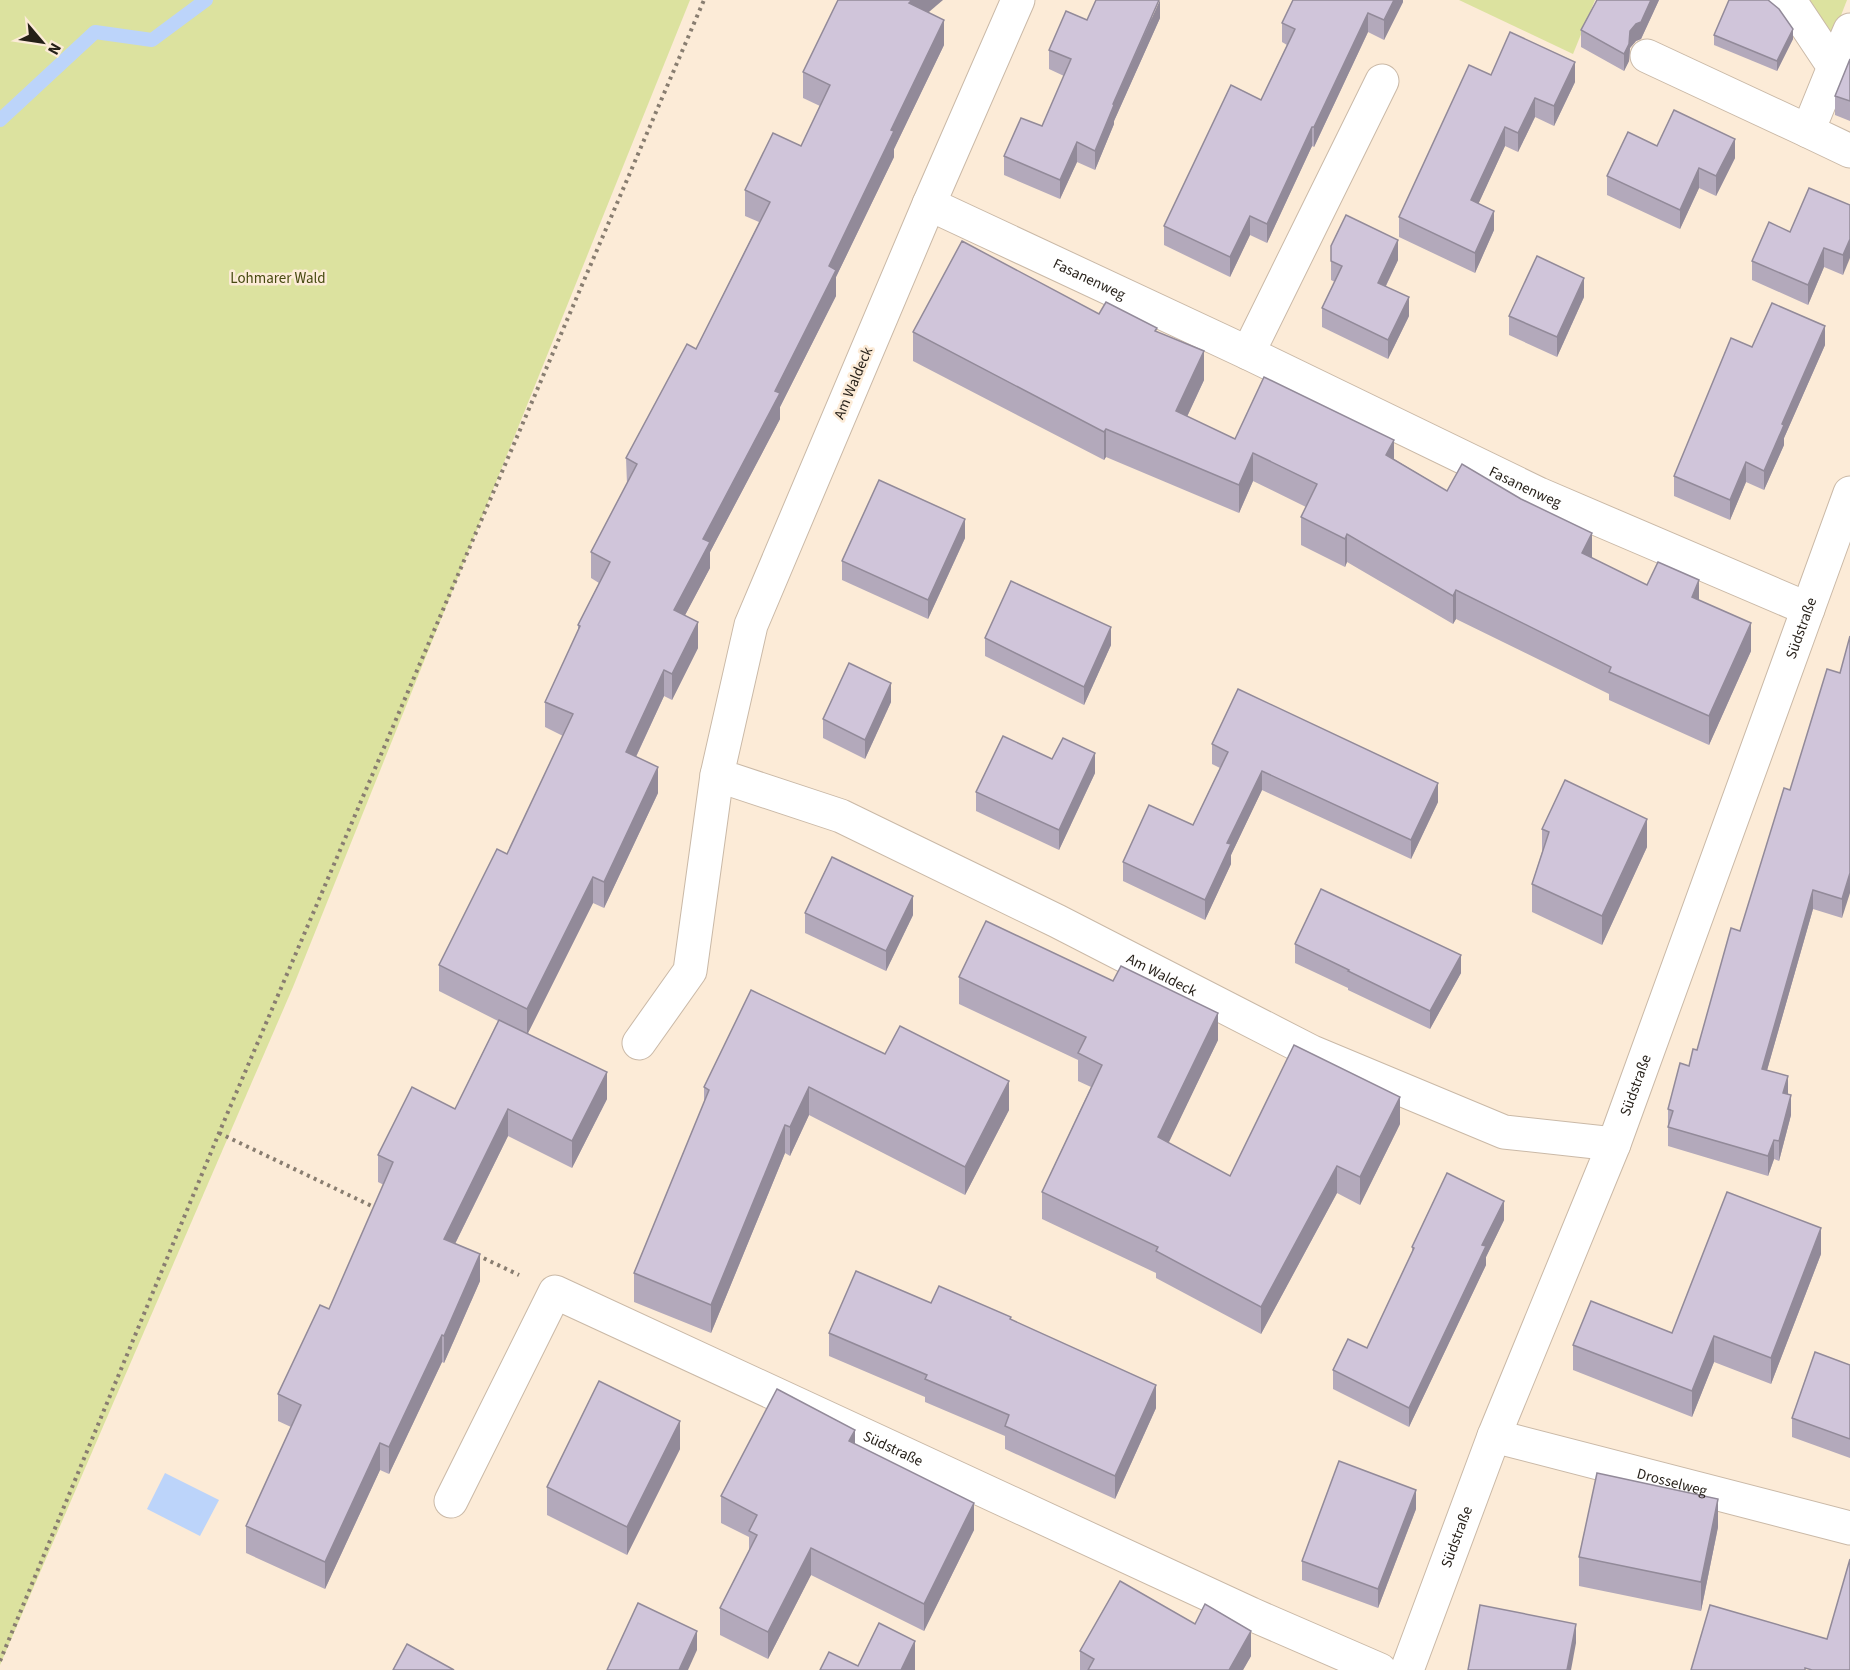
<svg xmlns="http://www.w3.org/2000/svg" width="1850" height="1670" viewBox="0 0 1850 1670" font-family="'Source Sans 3',sans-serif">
	<rect width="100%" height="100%" fill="#fcebd7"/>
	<g fill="#dce29f">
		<path d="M0,0H690L293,987L0,1665Z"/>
		<path d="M1459,0H1595L1573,54Z"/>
		<path d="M1800,0H1847L1833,36Z"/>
	</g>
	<path fill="#bcd4fa" d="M165,1473L219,1500L200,1536L147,1509Z"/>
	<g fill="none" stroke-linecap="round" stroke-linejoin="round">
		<path stroke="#bcd4fa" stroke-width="14" d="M0,120L95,32L152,40L206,0"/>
		<defs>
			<g id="minor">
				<path id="s1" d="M1018,0L929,204L751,625L717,775L841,816L1057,921L1312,1052L1504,1132L1614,1144"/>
				<path d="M1784,0L1792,4L1834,67L1808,131L1850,151"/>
				<path d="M1647,56L1808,131"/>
				<path d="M1834,67L1850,30"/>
				<path id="s2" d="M929,204L1248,353L1539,494L1808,609"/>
				<path d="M1248,353L1382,81"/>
				<path d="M639,1043L690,971L717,775"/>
				<path id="s3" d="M1494,1436L1850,1528"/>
				<path id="s4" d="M451,1501L555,1292L1251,1614L1380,1670"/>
				<path id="s5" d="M1407,1670L1494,1436L1614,1144L1850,493"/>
			</g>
		</defs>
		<use href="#minor" stroke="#cab9a7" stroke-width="35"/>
		<g stroke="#887d70" stroke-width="4" stroke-dasharray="3 4.5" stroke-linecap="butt">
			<path d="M219,1133L378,1209"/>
			<path d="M477,1255L519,1275"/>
			<path d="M0,1661L219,1133L704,0"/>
		</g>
		<use href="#minor" stroke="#fff" stroke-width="33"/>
	</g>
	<g fill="#b3a9bb">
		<path d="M1403,0V2L1384,40L1368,32L1314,147L1312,146L1267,243L1250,235L1230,277L1164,245V226L1261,100L1287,45L1282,42V23Z"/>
		<path d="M1597,0H1659L1641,39L1636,41L1630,48L1629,61L1624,71L1581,47V30Z"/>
		<path d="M928,12L944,45L894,149V157L836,277V296L780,407V419L710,552V568L685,615L698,648L672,700L664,696L636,757L658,793L604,908L593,903L528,1033L607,1099L572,1168L508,1136L455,1244L480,1281L444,1363L442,1362L389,1474L380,1470L325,1589L246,1553V1526L291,1427L278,1421V1394L329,1309L384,1185L378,1182V1155L455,1109L498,1021L439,991V965L507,854L563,736L545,727V702L578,633V625L599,583L591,578V552L627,484L626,458L696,349L759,222L745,216V190L801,146L820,106L803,98V72Z"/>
		<path d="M1160,18L1114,121V124L1095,170L1077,162L1060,199L1004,175V156L1042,126L1064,76L1049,69V50L1087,20Z"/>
		<path d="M1714,35L1793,39L1777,71L1714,45Z"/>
		<path d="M1850,59V121L1835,115V96Z"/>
		<path d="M1491,75L1575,82L1554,126L1535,117L1518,152L1505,146L1478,204L1494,230L1475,273L1399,237V217Z"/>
		<path d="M1657,146L1735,158L1716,196L1699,188L1680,229L1607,195V176Z"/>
		<path d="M1850,205L1843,275L1824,267L1808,305L1752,280V261L1790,232Z"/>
		<path d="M1331,246L1398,260L1386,286L1409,316L1388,359L1322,327V308L1335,282L1331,280Z"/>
		<path d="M1584,297L1557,357L1509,335V316Z"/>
		<path d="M1099,314L1157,331L1204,380L1187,417L1235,439L1394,459L1447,491L1592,558L1647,585L1699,600L1751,651L1709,745L1609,700V694L1456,619L1453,624L1347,562L1345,567L1301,545V517L1306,507L1253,481L1239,513L1106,457L1104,460L913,361V332Z"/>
		<path d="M1825,345L1784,438V445L1764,490L1746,482L1730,520L1674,496V476L1752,347Z"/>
		<path d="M965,538L928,619L842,580V561Z"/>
		<path d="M1850,636L1842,918L1813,909L1767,1070L1788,1094L1791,1115L1779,1161L1774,1159L1768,1176L1668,1146V1109L1697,1050L1790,790L1840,673Z"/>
		<path d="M985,638L1111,645L1084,705L985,656Z"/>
		<path d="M891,702L865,759L823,738V719Z"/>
		<path d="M1212,744L1438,802L1411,859L1262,790L1231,855V864L1205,920L1123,881V862L1193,825L1220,768L1212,764Z"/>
		<path d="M1095,773L1059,850L976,811V792Z"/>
		<path d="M1542,829L1647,847L1602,945L1532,912V884L1542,852Z"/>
		<path d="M805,913L913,915L886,971L805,933Z"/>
		<path d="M1295,944L1461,973L1430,1029L1348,990V988L1295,963Z"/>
		<path d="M959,977L1218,1040L1168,1143L1230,1176L1400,1124L1360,1205L1337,1193L1261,1334L1156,1278V1273L1042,1219V1192L1091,1087L1078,1081V1060L959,1004Z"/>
		<path d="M885,1054L1009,1110L965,1195L809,1115L790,1156L785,1153L711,1333L634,1302V1273L704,1103V1087Z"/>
		<path d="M1504,1220L1486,1257V1265L1409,1427L1333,1389V1370L1367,1348L1412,1253V1247Z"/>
		<path d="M1821,1254L1771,1384L1714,1362L1692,1417L1573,1370V1345L1672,1333Z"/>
		<path d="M931,1303L1011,1320L1156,1408L1115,1499L1005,1449V1436L925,1402V1397L829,1356V1333Z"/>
		<path d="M1850,1365V1458L1792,1437V1418Z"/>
		<path d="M855,1444L974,1530L924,1631L811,1575L768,1659L720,1635V1608L749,1551V1537L721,1523V1496Z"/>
		<path d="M680,1449L627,1555L547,1515V1487Z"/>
		<path d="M1416,1509L1378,1608L1302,1580V1561Z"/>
		<path d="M1718,1527L1701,1611L1579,1586V1557Z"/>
		<path d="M1080,1651L1251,1656L1243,1670H1080Z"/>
	</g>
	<g fill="#928a99">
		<path d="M912,0H943L909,29V3Z"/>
		<path d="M1160,0V18L1114,121V124L1095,170V151L1113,104Z"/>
		<path d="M1394,0H1403V2L1384,40V20Z"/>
		<path d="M1651,0H1659L1641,39L1636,41L1630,48L1629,61L1624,71V54L1630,31Z"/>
		<path d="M1368,13V32L1314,147V127Z"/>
		<path d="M944,20V45L894,149V157L836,277V296L780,407V419L710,552V568L674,636V610L703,539L775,391L829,266L891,130Z"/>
		<path d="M1793,29V39L1777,71V61Z"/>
		<path d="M1575,62V82L1554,126V106Z"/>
		<path d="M1535,98V117L1518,152V133Z"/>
		<path d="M1312,127V146L1267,243V224Z"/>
		<path d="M1505,127V146L1471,220V200Z"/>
		<path d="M1735,139V158L1716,196V176Z"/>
		<path d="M1077,142V162L1060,199V180Z"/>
		<path d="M1699,168V188L1680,229V210Z"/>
		<path d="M1494,211V230L1475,273V253Z"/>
		<path d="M1250,216V235L1230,277V257Z"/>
		<path d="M1850,239V258L1843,275V255Z"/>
		<path d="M1398,240V260L1378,302V283Z"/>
		<path d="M1824,248V267L1808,305V285Z"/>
		<path d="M1584,278V297L1557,357V337Z"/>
		<path d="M1409,297V316L1388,359V340Z"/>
		<path d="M1825,326V345L1784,438V445L1764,490V471L1782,424Z"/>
		<path d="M1204,351V380L1176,440V411Z"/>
		<path d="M1106,429V457L1104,460V432Z"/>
		<path d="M1394,440V468L1386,455Z"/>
		<path d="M1253,453V481L1239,513V485Z"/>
		<path d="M1746,462V482L1730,520V500Z"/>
		<path d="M965,519V538L928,619V600Z"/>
		<path d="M1592,533V562L1582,553Z"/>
		<path d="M1347,534V562L1345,567V539Z"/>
		<path d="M1699,580V608L1692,597Z"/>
		<path d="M1456,590V619L1453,624V596Z"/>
		<path d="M698,622V648L672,700V674Z"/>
		<path d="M1751,623V651L1709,745V716Z"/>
		<path d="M1111,627V645L1084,705V687Z"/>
		<path d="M664,670V696L626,778V752Z"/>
		<path d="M891,683V702L865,759V740Z"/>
		<path d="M1095,753V773L1059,850V830Z"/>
		<path d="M658,767V793L604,908V882Z"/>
		<path d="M1262,771V790L1231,855V864L1205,920V900L1227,843Z"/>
		<path d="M1438,783V802L1411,859V840Z"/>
		<path d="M1647,819V847L1602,945V916Z"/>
		<path d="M1850,873V893L1842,918V899Z"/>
		<path d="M593,877V903L527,1035V1009Z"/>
		<path d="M1813,890V909L1762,1088V1069Z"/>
		<path d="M913,896V915L886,971V951Z"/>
		<path d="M1461,955V973L1430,1029V1011Z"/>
		<path d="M1218,1013V1040L1158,1165V1137Z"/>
		<path d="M607,1072V1099L572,1168V1141Z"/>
		<path d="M1788,1076V1096L1783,1093Z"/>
		<path d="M1009,1081V1110L965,1195V1167Z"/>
		<path d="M809,1087V1115L790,1156V1127Z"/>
		<path d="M1791,1095V1115L1779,1161V1141Z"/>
		<path d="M1400,1097V1124L1360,1205V1177Z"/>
		<path d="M508,1109V1136L444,1266V1239Z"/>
		<path d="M785,1125V1153L711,1333V1305Z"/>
		<path d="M1774,1140V1159L1768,1176V1156Z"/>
		<path d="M1337,1166V1193L1261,1334V1307Z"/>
		<path d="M1504,1201V1220L1486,1257V1265L1409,1427V1408L1482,1245Z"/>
		<path d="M1821,1228V1254L1771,1384V1358Z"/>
		<path d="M480,1254V1281L444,1363V1336Z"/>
		<path d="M442,1335V1362L389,1474V1447Z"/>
		<path d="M1714,1336V1362L1692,1417V1391Z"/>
		<path d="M1156,1385V1408L1115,1499V1476Z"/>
		<path d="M680,1421V1449L627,1555V1527Z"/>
		<path d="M855,1430V1457L849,1441Z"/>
		<path d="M380,1443V1470L325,1589V1562Z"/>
		<path d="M1416,1490V1509L1378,1608V1589Z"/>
		<path d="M1718,1499V1527L1701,1611V1582Z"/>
		<path d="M974,1503V1530L924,1631V1604Z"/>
		<path d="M811,1548V1575L768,1659V1632Z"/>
		<path d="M1576,1624V1643L1571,1670H1567Z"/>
		<path d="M697,1631V1650L688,1670H679Z"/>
		<path d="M1251,1631V1656L1243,1670H1229Z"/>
		<path d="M915,1641V1670H901Z"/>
	</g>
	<g fill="#d0c5da" stroke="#928a99" stroke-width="1.5">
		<path d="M838,0H912L909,3L944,20L891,130L894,131L829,266L836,270L775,391L780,393L703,539L710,542L674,610L698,622L672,674L664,670L626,752L658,767L604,882L593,877L527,1009L439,965L497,849L507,854L573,714L545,702L580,626L578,625L610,562L591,552L637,464L626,458L687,344L696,349L770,202L745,190L773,133L801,146L830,85L803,72Z"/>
		<path d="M1096,0H1159L1113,104L1114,105L1095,151L1077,142L1060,180L1004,156L1021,118L1042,126L1071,59L1049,50L1066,11L1087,20Z"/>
		<path d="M1293,0H1394L1384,20L1368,13L1314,127H1312L1267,224L1250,216L1230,257L1164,226L1231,85L1261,100L1295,29L1282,23Z"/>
		<path d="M1597,0H1651L1641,22L1636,24L1630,31L1629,44L1624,54L1581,30Z"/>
		<path d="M1729,0H1768L1779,9L1793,29L1777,61L1714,35Z"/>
		<path d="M1510,32L1575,62L1554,106L1535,98L1518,133L1505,127L1471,200L1494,211L1475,253L1399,217L1469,65L1491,75Z"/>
		<path d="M1850,59V101L1835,96Z"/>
		<path d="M1674,110L1735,139L1716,176L1699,168L1680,210L1607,176L1628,132L1657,146Z"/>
		<path d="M1809,188L1850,205V239L1843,255L1824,248L1808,285L1752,261L1769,222L1790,232Z"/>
		<path d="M1346,215L1398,240L1378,283L1409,297L1388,340L1322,308L1342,266L1331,261V246Z"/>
		<path d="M962,241L1099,314L1106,302L1157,328L1155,331L1204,351L1176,411L1235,439L1264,377L1394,440L1386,455L1447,491L1462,464L1521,499L1592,533L1582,553L1647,585L1658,562L1699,580L1692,597L1751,623L1709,716L1609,672L1611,667L1456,590L1453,596L1347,534L1345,539L1301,517L1317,484L1253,453L1239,485L1106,429L1104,432L913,332Z"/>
		<path d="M1537,256L1584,278L1557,337L1509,316Z"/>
		<path d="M1772,303L1825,326L1782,424L1784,425L1764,471L1746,462L1730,500L1674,476L1731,338L1752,347Z"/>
		<path d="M879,480L965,519L928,600L842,561Z"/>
		<path d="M1011,581L1111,627L1084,687L985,638Z"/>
		<path d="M1850,636V873L1842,899L1813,890L1762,1069L1788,1076L1783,1093L1791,1095L1779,1141L1774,1140L1768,1156L1668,1127L1673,1111L1668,1109L1680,1063L1689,1066L1693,1049L1697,1050L1731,928L1740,931L1784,788L1790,790L1827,669L1840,673Z"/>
		<path d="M849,663L891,683L865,740L823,719Z"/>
		<path d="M1238,689L1438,783L1411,840L1262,771L1227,843L1231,844L1205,900L1123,862L1149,805L1193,825L1228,752L1212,744Z"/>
		<path d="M1003,736L1052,759L1063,738L1095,753L1059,830L976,792Z"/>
		<path d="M1565,780L1647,819L1602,916L1532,884L1549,832L1542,829Z"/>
		<path d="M832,857L913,896L886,951L805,913Z"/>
		<path d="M1321,889L1461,955L1430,1011L1348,971L1349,970L1295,944Z"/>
		<path d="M986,921L1113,981L1121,966L1218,1013L1158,1137L1230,1176L1294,1045L1400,1097L1360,1177L1337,1166L1261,1307L1156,1251L1158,1247L1042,1192L1102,1065L1078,1053L1086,1037L959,977Z"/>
		<path d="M751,990L885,1054L900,1026L1009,1081L965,1167L809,1087L790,1127L785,1125L711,1305L634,1273L709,1090L704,1087Z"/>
		<path d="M499,1020L607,1072L572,1141L508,1109L444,1239L480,1254L444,1336L442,1335L389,1447L380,1443L325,1562L246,1526L301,1405L278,1394L320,1305L329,1309L393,1162L378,1155L412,1087L455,1109Z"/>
		<path d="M1447,1173L1504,1201L1482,1245L1486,1246L1409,1408L1333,1370L1348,1339L1367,1348L1414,1248L1412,1247Z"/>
		<path d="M1727,1192L1821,1228L1771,1358L1714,1336L1692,1391L1573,1345L1591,1301L1672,1333Z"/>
		<path d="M856,1271L931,1303L939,1286L1011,1317L1010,1319L1156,1385L1115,1476L1005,1426L1009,1415L925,1379L927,1375L829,1333Z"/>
		<path d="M1815,1352L1850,1365V1439L1792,1418Z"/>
		<path d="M599,1381L680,1421L627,1527L547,1487Z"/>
		<path d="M777,1389L855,1430L849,1441L974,1503L924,1604L811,1548L768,1632L720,1608L757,1535L749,1531L757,1515L721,1496Z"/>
		<path d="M1339,1461L1416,1490L1378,1589L1302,1561Z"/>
		<path d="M1597,1473L1718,1499L1701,1582L1579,1557Z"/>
		<path d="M1850,1559V1670H1812L1805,1668V1670H1691L1710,1605L1827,1639Z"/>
		<path d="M1120,1581L1195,1624L1205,1604L1251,1631L1229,1670H1088L1094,1659L1080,1651Z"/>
		<path d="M638,1603L697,1631L679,1670H607Z"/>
		<path d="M1480,1605L1576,1624L1567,1670H1468Z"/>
		<path d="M879,1623L915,1641L901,1670H820L829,1652L858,1666Z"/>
		<path d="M407,1644L454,1670H393Z"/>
	</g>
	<g text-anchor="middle" stroke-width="5" stroke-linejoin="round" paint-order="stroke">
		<g font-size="15" fill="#474a11" stroke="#fcebd7">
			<text x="278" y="283">Lohmarer Wald</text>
		</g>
		<g font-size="15" fill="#251f18" stroke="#fcebd7">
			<text dy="5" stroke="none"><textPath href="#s2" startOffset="177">Fasanenweg</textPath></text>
			<text transform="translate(853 383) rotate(-67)" y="5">Am Waldeck</text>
			<text dy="5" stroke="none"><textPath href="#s2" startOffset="660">Fasanenweg</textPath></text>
			<text dy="5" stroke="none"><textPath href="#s5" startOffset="1114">Südstraße</textPath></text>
			<text dy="5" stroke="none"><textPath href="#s1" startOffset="1322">Am Waldeck</textPath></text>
			<text dy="5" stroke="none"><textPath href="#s5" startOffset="628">Südstraße</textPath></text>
			<text dy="5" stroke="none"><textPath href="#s4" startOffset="606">Südstraße</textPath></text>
			<text dy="5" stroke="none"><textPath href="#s3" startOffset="184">Drosselweg</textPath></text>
			<text dy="5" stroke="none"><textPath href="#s5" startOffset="142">Südstraße</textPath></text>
		</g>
	</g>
	<g transform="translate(42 42) rotate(119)" stroke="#fcebd7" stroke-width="4.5" paint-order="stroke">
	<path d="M0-4.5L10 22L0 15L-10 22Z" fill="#251f18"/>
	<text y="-9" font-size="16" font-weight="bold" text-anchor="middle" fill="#251f18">N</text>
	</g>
</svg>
